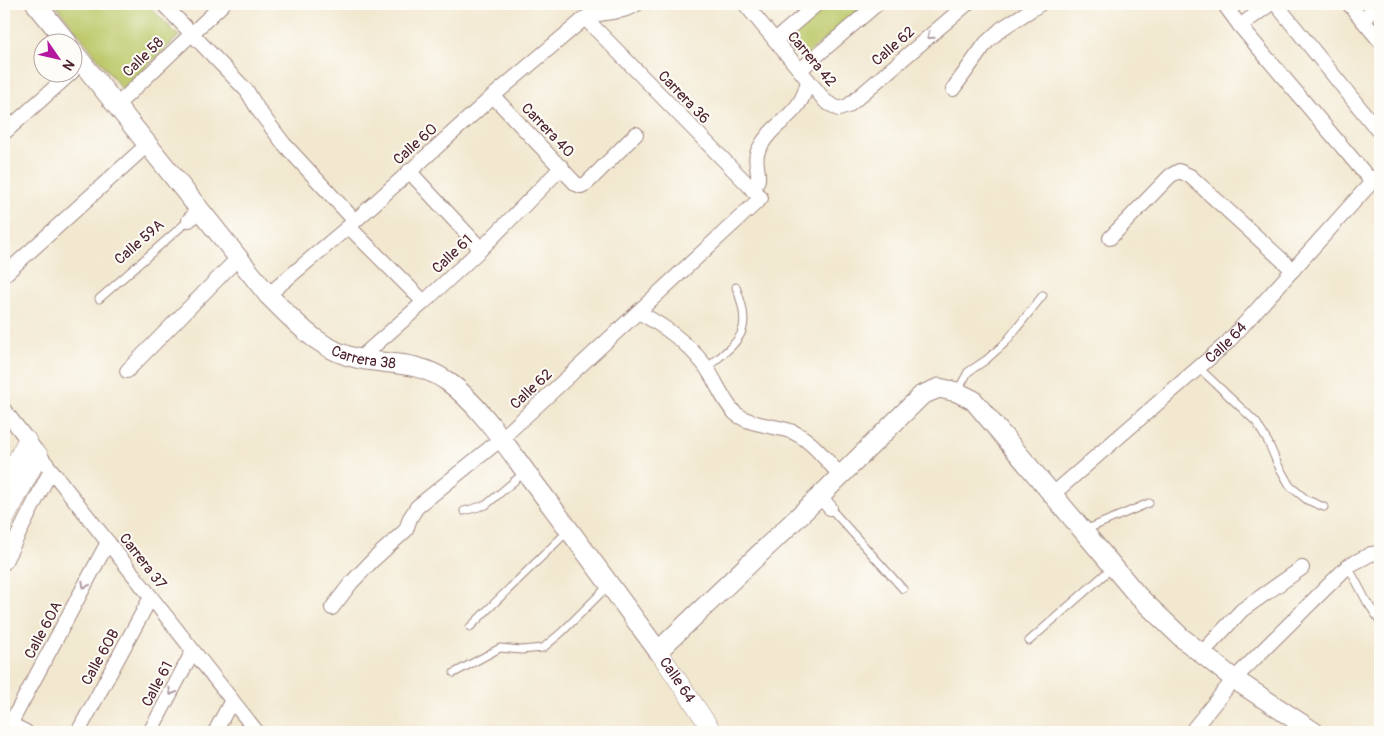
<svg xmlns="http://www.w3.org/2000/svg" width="1384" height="736" viewBox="0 0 1384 736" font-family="Pangolin,sans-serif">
	<rect width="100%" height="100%" fill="#fdfcf7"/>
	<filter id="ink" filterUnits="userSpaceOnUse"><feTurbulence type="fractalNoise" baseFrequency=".02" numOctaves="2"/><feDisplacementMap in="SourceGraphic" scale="10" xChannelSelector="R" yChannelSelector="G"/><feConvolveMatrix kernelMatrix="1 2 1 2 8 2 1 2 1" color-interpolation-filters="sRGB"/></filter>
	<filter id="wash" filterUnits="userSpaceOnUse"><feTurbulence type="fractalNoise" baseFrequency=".0096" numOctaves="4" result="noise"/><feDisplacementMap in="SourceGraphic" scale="20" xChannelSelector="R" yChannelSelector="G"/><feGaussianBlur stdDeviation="1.12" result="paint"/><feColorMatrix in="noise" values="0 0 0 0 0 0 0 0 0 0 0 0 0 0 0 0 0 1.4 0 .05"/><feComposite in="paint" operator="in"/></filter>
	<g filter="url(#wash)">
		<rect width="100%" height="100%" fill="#f2e8d0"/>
		<g fill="#bdc96b" stroke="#84744b">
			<path d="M55,4H147L179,36L122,89Z"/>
			<path d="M829,4H866L802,59L786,40Z"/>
		</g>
	</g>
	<g filter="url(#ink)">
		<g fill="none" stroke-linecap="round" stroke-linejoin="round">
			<defs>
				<g id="service">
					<path d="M99,299L189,220"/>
					<path d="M707,368C740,339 754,334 736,287"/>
					<path d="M1199,368L1256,422L1268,442L1278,465L1290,486L1307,500L1324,507"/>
					<path d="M957,392L968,372L986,360L1005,343L1043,295"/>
					<path d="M830,508L903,589"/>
					<path d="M464,511L486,505L525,472"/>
					<path d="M1085,530L1149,503"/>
					<path d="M1348,566L1367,602L1380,621"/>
					<path d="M470,627L569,530"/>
					<path d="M1029,641L1113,567"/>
					<path d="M454,673L500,648L521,650L543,648L562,632L609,585"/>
				</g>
				<g id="minor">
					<path d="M163,4L247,91L259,111L284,144L355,221"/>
					<path d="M745,4L826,102L839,109L848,106L967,4"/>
					<path d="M1224,4L1240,26L1372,182"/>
					<path d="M1276,4L1380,133"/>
					<path d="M1349,4L1380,41"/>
					<path d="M1364,21L1375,4"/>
					<path d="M1240,26L1270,4"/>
					<path d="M775,40L817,4"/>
					<path d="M800,70L877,4"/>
					<path d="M953,89L986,43L1001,29L1040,4"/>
					<path d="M493,96L576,184L581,186L587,183L636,134"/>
					<path d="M117,105L223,4"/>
					<path d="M4,133L72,72"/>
					<path d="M409,171L481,249"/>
					<path d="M753,191C755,187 757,183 758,179C759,169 753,159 759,149C774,119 801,118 808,80"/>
					<path d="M189,220L200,210"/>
					<path d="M349,227L424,302"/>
					<path d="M1110,238L1170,176L1179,171L1190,176L1293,270"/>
					<path d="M4,275L148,144"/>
					<path d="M268,295L355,221L493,96L585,18C602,10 621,15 637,4"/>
					<path d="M638,312C661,324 686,342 703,363C714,376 724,404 736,414C751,425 770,425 787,430C809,436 825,459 841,476"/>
					<path d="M359,359L424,302L481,249L562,167"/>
					<path d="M127,371L238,258"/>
					<path d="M4,410L257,732"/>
					<path id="s1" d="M1053,494L1227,343L1380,173"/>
					<path d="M820,496L830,508"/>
					<path d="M4,563L51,470"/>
					<path d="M332,608L351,583L373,560L406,530L410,518L417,507L501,439L761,198L585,18"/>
					<path d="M1202,653L1242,610L1302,568"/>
					<path d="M4,721L26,732"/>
					<path d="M6,732L108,542"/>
					<path d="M78,732L151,597"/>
					<path d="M150,732L193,651"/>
					<path d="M215,732L232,700"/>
					<path d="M1191,732L1234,679L1348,566L1371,554L1380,553"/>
				</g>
				<g id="tertiary">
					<path d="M4,485L27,440"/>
					<path d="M4,521L39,455"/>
					<path id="s2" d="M658,651L713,732"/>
				</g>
				<g id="secondary">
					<path d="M36,4L67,42"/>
					<path id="s3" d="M72,50L268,295C295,322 321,352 360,359C392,365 418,361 447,381C477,402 506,445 528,475C572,533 615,592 658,651L820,496L922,395L939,388L957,392L973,400L1138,596L1182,638L1234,679L1314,732"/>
				</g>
			</defs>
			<use href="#service" stroke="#9e847e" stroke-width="9"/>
			<use href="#minor" stroke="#9e847e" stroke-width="16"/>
			<use href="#tertiary" stroke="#9e847e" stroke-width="19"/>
			<use href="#secondary" stroke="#9e847e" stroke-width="21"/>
			<use href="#service" stroke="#fff" stroke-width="7"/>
			<use href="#minor" stroke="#fff" stroke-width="14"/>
			<use href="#tertiary" stroke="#fff" stroke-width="18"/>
			<use href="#secondary" stroke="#fff" stroke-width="19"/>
		</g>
		<defs><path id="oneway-chevron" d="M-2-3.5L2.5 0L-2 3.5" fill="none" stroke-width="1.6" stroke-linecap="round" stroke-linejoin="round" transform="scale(1.25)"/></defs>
		<g stroke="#ae9aa0">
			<use href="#oneway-chevron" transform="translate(930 36) rotate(139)"/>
			<use href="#oneway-chevron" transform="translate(85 585) rotate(118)"/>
			<use href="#oneway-chevron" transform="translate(172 692) rotate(118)"/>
		</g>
	</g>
	<g text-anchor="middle" stroke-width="4" stroke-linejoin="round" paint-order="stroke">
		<g font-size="15" fill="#4a1f2b" stroke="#fdfcf7">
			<text transform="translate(893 46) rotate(-41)" y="5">Calle 62</text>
			<text transform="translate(143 57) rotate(-44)" y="5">Calle 58</text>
			<text transform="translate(812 59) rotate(50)" y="5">Carrera 42</text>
			<text transform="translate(684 97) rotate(46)" y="5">Carrera 36</text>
			<text transform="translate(548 130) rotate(46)" y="5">Carrera 40</text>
			<text transform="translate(415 144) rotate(-42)" y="5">Calle 60</text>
			<text transform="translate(139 242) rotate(-41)" y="5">Calle 59A</text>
			<text transform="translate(452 254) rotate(-43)" y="5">Calle 61</text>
			<text dy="5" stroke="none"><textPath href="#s1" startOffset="230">Calle 64</textPath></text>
			<text dy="5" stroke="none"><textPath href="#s3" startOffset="431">Carrera 38</textPath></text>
			<text transform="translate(531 389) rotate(-43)" y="5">Calle 62</text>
			<text transform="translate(143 561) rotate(52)" y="5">Carrera 37</text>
			<text transform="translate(43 630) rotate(-62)" y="5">Calle 60A</text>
			<text transform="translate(100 657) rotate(-61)" y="5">Calle 60B</text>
			<text dy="5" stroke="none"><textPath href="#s2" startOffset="35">Calle 64</textPath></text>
			<text transform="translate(157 684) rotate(-62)" y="5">Calle 61</text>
		</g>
	</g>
	<rect width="1384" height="736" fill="none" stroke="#fdfcf7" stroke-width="20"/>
	<g transform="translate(58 58) rotate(124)"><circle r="24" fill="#fdfcf7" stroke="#b5a4a5"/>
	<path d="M0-4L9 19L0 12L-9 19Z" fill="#b5179e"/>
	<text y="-8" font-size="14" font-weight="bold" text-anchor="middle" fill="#4a1f2b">N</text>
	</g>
</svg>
